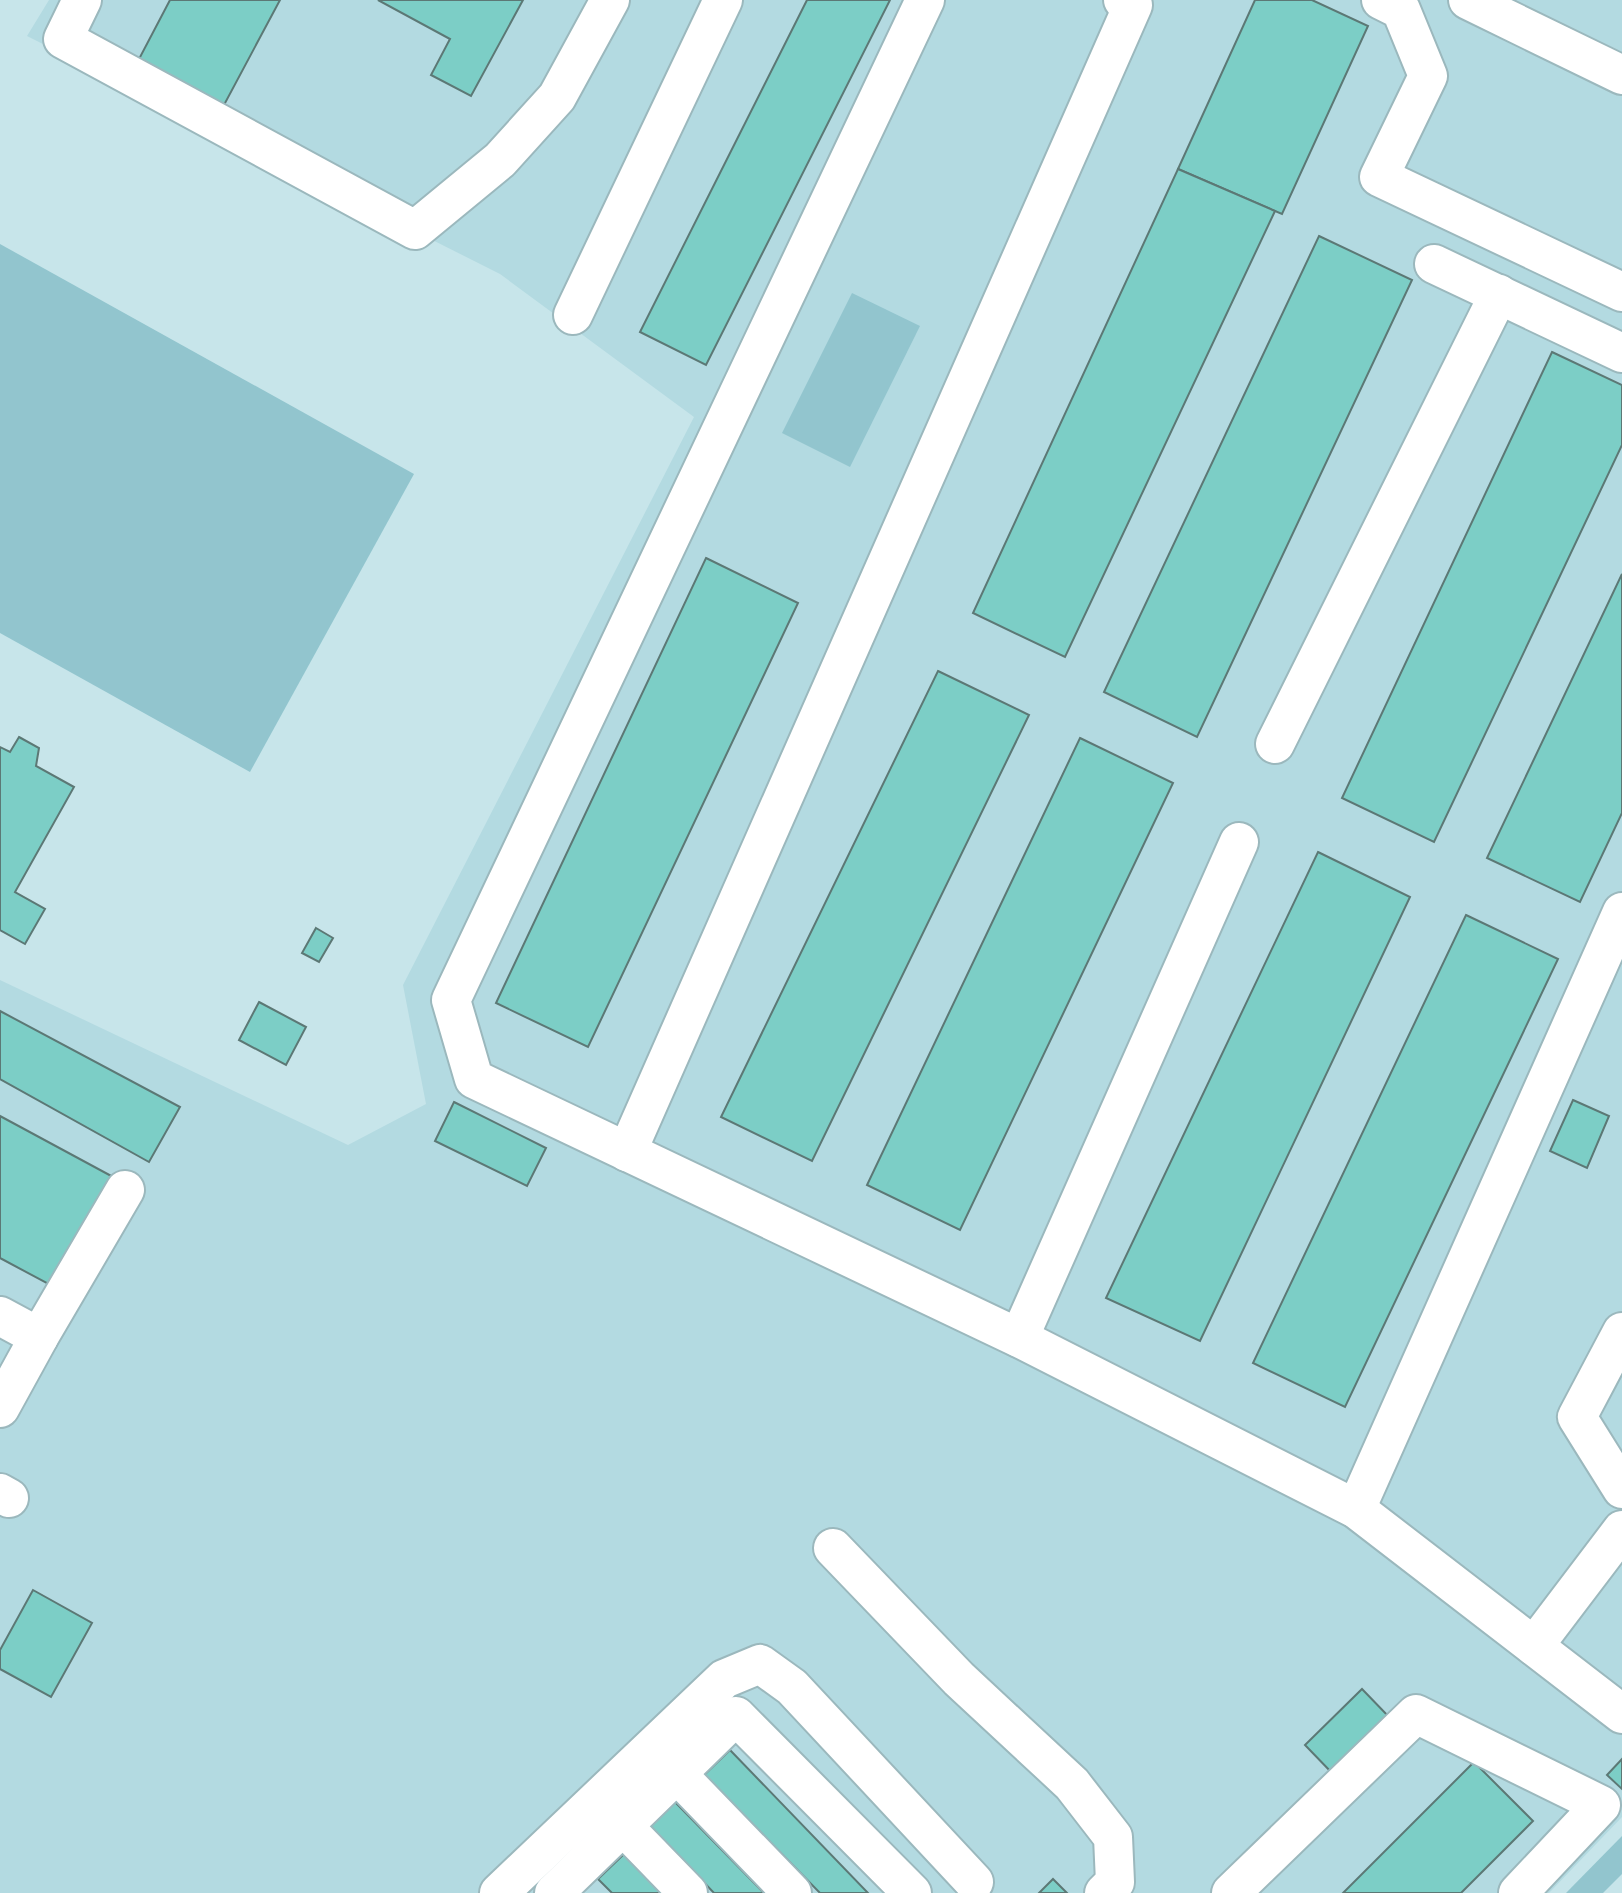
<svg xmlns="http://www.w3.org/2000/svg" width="1622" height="1893" viewBox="0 0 1622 1893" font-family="'Alegreya Sans',sans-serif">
	<rect width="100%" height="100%" fill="#c7e5ea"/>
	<path fill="#b3dae1" d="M49,0H1622V1817L1549,1893H0V980L348,1145L426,1104L403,985L694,417L500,274L27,36Z"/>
	<g fill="#92c5ce">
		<path d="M0,244L414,474L250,772L0,633Z"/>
		<path d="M852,293L920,326L850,467L782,433Z"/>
		<path d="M1622,1836V1874L1603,1893H1566Z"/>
	</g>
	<g fill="#7ccec6" stroke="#5c7875" stroke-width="2">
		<path d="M170,0H280L224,105L139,59Z"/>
		<path d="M378,0H523L471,96L431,75L450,39Z"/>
		<path d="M807,0H890L706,365L640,332Z"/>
		<path d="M1255,0H1312L1368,26L1282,214L1178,169Z"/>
		<path d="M1178,169L1275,211L1065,657L973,613Z"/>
		<path d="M1319,236L1412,280L1197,737L1104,692Z"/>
		<path d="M1552,352L1622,385V445L1434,842L1342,798Z"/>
		<path d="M706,558L798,603L588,1047L496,1003Z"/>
		<path d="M1622,574V813L1580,902L1487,858Z"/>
		<path d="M938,671L1029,715L812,1161L721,1117Z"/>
		<path d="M19,737L39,748L36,766L74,787L15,892L45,909L25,944L0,930V747L10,752Z"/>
		<path d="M1080,738L1173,783L960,1230L867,1185Z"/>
		<path d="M1318,852L1410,897L1200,1341L1106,1298Z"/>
		<path d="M1466,915L1558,959L1345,1407L1253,1363Z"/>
		<path d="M316,928L333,938L319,962L302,953Z"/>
		<path d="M259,1002L306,1027L286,1065L239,1040Z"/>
		<path d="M0,1011L180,1107L149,1162L0,1079Z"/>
		<path d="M1573,1100L1609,1116L1587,1168L1550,1151Z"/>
		<path d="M454,1102L546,1148L527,1186L435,1141Z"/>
		<path d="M0,1116L115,1178L56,1288L0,1258Z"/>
		<path d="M33,1590L92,1623L51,1697L0,1669V1650Z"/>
		<path d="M1362,1689L1391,1719L1334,1775L1305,1745Z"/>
		<path d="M730,1750L868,1893H820L704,1775Z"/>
		<path d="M1622,1759V1789L1607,1775Z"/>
		<path d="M1474,1762L1533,1821L1461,1893H1343Z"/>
		<path d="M675,1802L764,1893H714L650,1826Z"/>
		<path d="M625,1853L663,1893H612L598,1879Z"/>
		<path d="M1053,1879L1067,1893H1039Z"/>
	</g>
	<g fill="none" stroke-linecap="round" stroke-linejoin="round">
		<defs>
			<g id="minor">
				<path d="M82,0L63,39L415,230L500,160L557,97L610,0"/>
				<path d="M925,0L451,1000L474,1079L1019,1338L1356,1509L1622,1714"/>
				<path d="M1381,0L1401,10L1428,76L1379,177L1622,292"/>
				<path d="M1468,0L1622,75"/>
				<path d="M1434,264L1622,353"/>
				<path d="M573,315L723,0"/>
				<path d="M1275,744L1499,294"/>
				<path d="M627,1152L1133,5L1123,0"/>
				<path d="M0,1316L39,1337L125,1190"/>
				<path d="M1622,1332L1577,1417L1622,1489"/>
				<path d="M1019,1338L1239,842"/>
				<path d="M0,1408L39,1337"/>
				<path d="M0,1493L9,1498"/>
				<path d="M1356,1509L1622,912"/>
				<path d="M833,1548L959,1679L1072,1784L1113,1837L1115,1882L1104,1893"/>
				<path d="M1534,1646L1622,1530"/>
				<path d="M677,1774L792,1893"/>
				<path d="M623,1826L688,1893"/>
				<path d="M499,1893L724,1679L760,1664L792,1687L974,1882"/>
				<path d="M554,1893L736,1716L912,1893"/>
				<path d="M1231,1893L1416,1714L1601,1805L1518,1893"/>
			</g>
		</defs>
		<use href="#minor" stroke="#9bb8bd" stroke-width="42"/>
		<use href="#minor" stroke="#fff" stroke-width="38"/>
	</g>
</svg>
